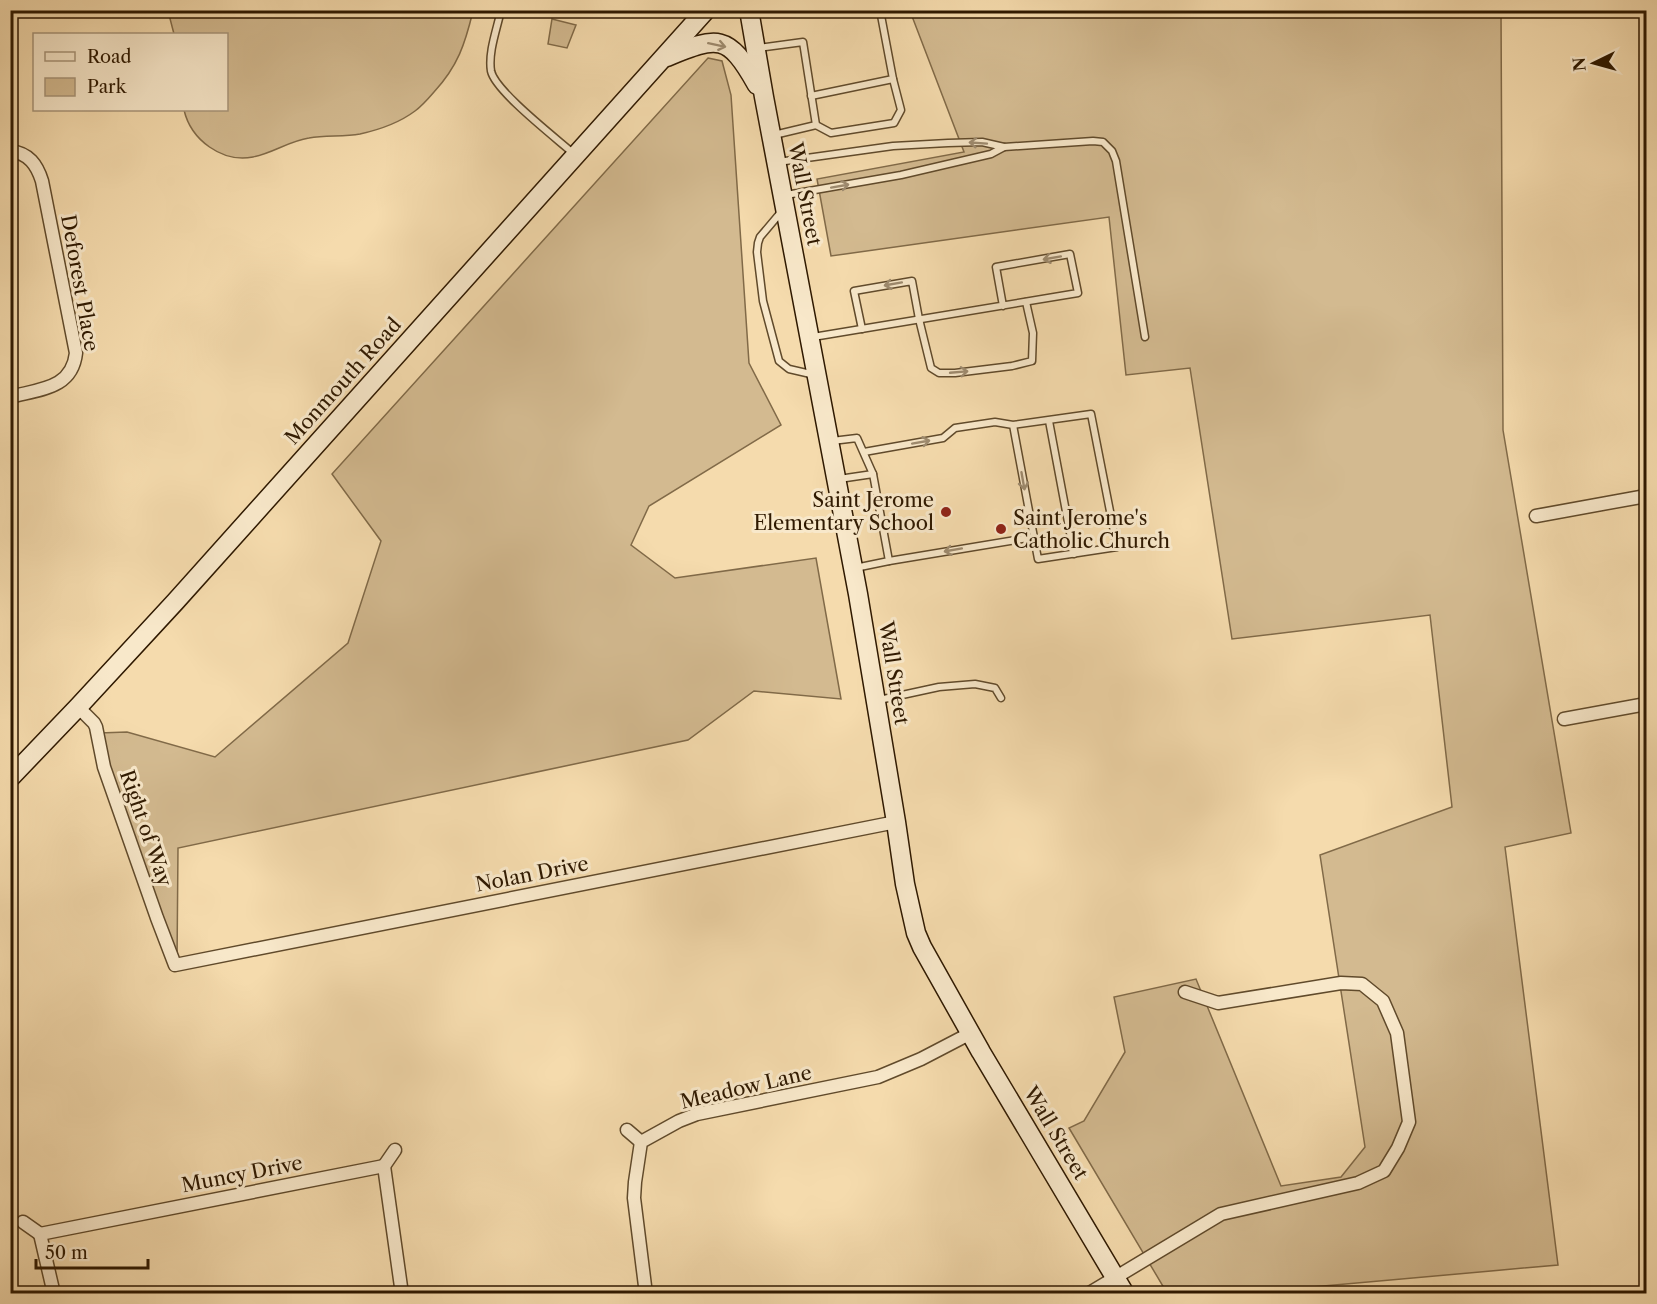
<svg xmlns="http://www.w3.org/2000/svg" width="1657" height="1304" viewBox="0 0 1657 1304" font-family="'Libre Caslon Text',serif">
	<rect width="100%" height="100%" fill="#f5dbad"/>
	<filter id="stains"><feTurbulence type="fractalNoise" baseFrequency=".00333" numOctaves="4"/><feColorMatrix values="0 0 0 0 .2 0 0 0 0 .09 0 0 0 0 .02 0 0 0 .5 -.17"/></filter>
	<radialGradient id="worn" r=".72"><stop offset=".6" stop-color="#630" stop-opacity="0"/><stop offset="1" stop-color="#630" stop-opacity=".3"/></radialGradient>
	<g fill="#d3ba90" stroke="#816a48" stroke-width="1.5">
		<path d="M168,11V10L473,11C465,44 458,66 434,92C428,99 422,106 415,111C399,123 378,130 360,134C343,137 326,135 309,138C289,141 273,153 253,157C222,163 191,140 184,110H226V34H174Z"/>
		<path d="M910,11H1501L1503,430L1571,833L1505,847L1558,1265L1257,1292L1252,1293H1167L1069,1128L1084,1121L1125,1052L1114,997L1196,979L1281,1186L1341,1177L1365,1147L1320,855L1452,807L1430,615L1232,639L1190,368L1126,375L1109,217L831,256L817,179L964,152Z"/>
		<path d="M552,19L576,25L567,48L548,44Z"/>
		<path d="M708,58L722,61L731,95L749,363L781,425L649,506L631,545L675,578L816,558L841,699L754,691L688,740L178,848L177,963L95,738L99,733L127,732L215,757L348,643L381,541L332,474Z"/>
	</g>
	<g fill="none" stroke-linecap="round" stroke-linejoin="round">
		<defs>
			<g id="lane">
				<path d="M501,10C497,29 488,52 491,71C495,91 556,138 574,154"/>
				<path d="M758,48L803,42L816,125L774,135"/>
				<path d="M811,96L893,79L880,10"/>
				<path d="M816,125L831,133L894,123L901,110L893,79"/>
				<path d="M1004,147L1093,141L1103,142L1112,151L1116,161L1145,337"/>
				<path d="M778,162L893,146L948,143L982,142L1004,147L991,154L901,175L786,195"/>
				<path d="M782,211L760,237L758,243L757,252L763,301L779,361L789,369L815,375"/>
				<path d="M862,329L854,291L912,281L919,319L931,368L939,373H955L1012,366L1032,361L1033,333L1026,302"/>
				<path d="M813,337L1078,293L1070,254L996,267L1003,306"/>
				<path d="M1049,421L1074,554"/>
				<path d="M832,441L857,438L873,474"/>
				<path d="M864,452L943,438L955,428L995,422L1013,425L1091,414L1117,547L1038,559L1013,425"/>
				<path d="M839,479L873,474L889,561L855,568"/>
				<path d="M889,561L1034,537"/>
				<path d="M879,700L939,687L975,684L995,688L1001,698"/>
			</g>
			<g id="street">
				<path d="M10,151C29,153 37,165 42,181L76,353C72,389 40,389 10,397"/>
				<path d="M1536,516L1646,496"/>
				<path d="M78,707L94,723L96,727L104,767L157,918L175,965L896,822"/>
				<path d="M1564,719L1646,704"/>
				<path d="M627,1130L641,1142"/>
				<path d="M384,1166L402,1294"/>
				<path d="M384,1166L395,1150"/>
				<path d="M23,1222L40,1234"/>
				<path d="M40,1234L384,1166"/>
				<path d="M40,1234L54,1294"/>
				<path d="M646,1294L634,1198L635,1182L641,1142L679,1121L697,1114L878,1077L921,1059L971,1033"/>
				<path d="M1088,1294L1221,1214L1358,1183L1384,1171L1398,1148L1409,1122L1397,1033L1383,1001L1362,984L1341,983L1218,1003L1185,992"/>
			</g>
			<g id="secondary">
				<path d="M749,10L764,97L858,594L896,822L905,884L916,933L922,947L981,1052L1125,1294"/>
				<path d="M667,57C718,36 728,33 757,85"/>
				<path d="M10,778L78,707L175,602L706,10"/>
			</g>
		</defs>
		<use href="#lane" stroke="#604a2b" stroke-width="9"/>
		<use href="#street" stroke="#604a2b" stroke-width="15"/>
		<use href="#secondary" stroke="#2f1900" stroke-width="21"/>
		<use href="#lane" stroke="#f8e8ca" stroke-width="6"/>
		<use href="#street" stroke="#f8e8ca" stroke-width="12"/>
		<use href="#secondary" stroke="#f8e8ca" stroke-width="18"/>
	</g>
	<defs><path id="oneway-shaft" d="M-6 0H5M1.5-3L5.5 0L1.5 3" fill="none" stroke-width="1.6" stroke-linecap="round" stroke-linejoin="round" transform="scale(1.5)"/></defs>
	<g stroke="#9e8b6f">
		<use href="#oneway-shaft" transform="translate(717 45) rotate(12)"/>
		<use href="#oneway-shaft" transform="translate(978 143) rotate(-176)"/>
		<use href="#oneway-shaft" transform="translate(840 186) rotate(-10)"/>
		<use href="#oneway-shaft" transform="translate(1052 258) rotate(170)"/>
		<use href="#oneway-shaft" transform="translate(893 284) rotate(170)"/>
		<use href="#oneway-shaft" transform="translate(959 372) rotate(-5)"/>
		<use href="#oneway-shaft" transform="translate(921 442) rotate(-10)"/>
		<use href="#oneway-shaft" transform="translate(1023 481) rotate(80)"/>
		<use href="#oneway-shaft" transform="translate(953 550) rotate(170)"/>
	</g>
	<g fill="#8f2418" stroke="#f8e8ca" stroke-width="2">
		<circle cx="946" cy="512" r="6"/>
		<circle cx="1001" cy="529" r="6"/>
	</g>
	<g text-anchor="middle" stroke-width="6" stroke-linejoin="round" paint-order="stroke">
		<g font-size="20" fill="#2f1900" stroke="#f8e8ca">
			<text transform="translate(805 194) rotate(79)" y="7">Wall Street</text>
			<text transform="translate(80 283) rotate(80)" y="7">Deforest Place</text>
			<text transform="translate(343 381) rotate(-48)" y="7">Monmouth Road</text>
			<text transform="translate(894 673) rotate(81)" y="7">Wall Street</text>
			<text transform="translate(146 828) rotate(71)" y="7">Right of Way</text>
			<text transform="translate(532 874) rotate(-11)" y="7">Nolan Drive</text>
			<text transform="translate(746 1087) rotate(-13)" y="7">Meadow Lane</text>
			<text transform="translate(1056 1133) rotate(59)" y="7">Wall Street</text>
			<text transform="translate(242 1174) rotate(-11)" y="7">Muncy Drive</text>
		</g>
		<g font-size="20" fill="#2f1900" stroke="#f8e8ca" text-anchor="end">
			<text x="934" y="507">Saint Jerome<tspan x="934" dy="23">Elementary School</tspan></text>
			<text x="1013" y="525" text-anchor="start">Saint Jerome's<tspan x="1013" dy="23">Catholic Church</tspan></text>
		</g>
	</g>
	<rect width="1657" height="1304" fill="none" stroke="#f5dbad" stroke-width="36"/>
	<rect x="12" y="12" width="1633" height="1280" fill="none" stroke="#2f1900" stroke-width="3"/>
	<rect x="18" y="18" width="1621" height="1268" fill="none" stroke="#2f1900" stroke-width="1.5"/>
	<rect x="33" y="33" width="195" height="78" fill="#f8e8ca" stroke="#a89579" stroke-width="1.5"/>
	<rect x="45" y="52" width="30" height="9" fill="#f8e8ca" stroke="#a89579" stroke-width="1.5"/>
	<text x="87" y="63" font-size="18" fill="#2f1900">Road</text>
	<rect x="45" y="78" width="30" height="18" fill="#d3ba90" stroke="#a89579" stroke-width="1.5"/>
	<text x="87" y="93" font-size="18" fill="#2f1900">Park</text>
	<g transform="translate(1594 63) rotate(265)" stroke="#f8e8ca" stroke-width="4.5" paint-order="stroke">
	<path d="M0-4.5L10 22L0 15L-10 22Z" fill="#2f1900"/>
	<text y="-9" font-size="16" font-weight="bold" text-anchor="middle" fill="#2f1900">N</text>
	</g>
	<path d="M36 1259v9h112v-9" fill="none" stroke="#2f1900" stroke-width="3"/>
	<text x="45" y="1259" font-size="18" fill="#2f1900" stroke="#f8e8ca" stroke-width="4.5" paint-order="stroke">50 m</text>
	<rect width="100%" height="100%" filter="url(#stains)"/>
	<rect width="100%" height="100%" fill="url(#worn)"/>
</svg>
